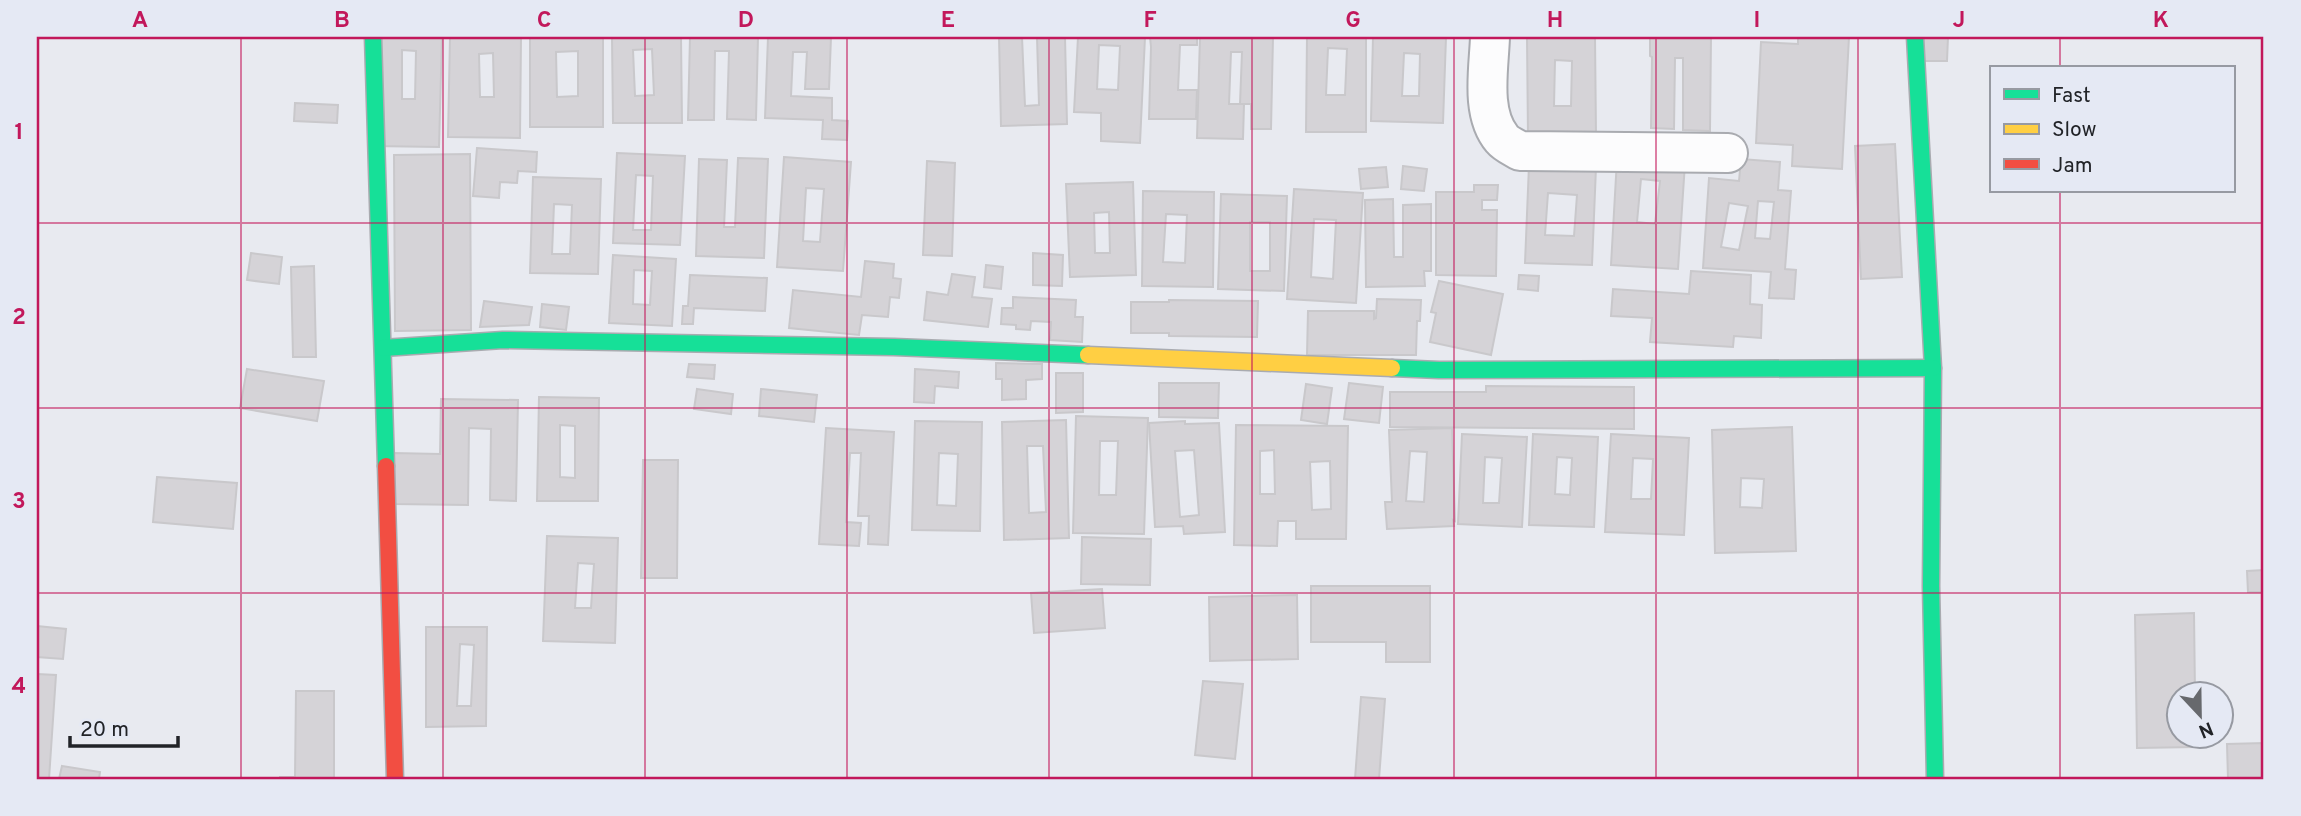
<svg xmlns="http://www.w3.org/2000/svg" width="2301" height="816" viewBox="0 0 2301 816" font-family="Overpass,sans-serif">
	<rect width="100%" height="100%" fill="#e8eaf0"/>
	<g fill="#d5d3d7" stroke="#c9c8cb" stroke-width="2" fill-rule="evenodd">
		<path d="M375,37H442L439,147L373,146ZM402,50L416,51L415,99H402Z"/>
		<path d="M450,37H521L520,138L448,137ZM493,53L494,97H480L479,54Z"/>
		<path d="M530,37H603V127H530ZM578,51V96L557,97L556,52Z"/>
		<path d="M612,37H681L682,123H613ZM652,49L654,95L635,96L633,50Z"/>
		<path d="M690,37H758L756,120L727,119L729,51H715L714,120H688Z"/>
		<path d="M768,37H831L829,89H805L807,52H793L791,96L832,98V120L848,121L847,140L822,139L823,120L765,118Z"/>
		<path d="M999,37H1033H1022L1025,106L1039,105L1037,37H1065L1067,124L1001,126Z"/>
		<path d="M1078,37H1145L1140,143L1101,141V113L1074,112ZM1099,45L1120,46L1118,90L1097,89Z"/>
		<path d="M1150,37H1197V45H1180L1178,90H1197L1196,119H1149L1151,47Z"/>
		<path d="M1200,37H1273L1271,129H1251V104H1240L1242,52H1231L1229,104H1244L1243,139L1197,138Z"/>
		<path d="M1307,37H1366V132H1306ZM1328,48L1347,49L1345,95H1326Z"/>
		<path d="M1373,37H1446L1443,123L1371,121ZM1404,53L1420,54L1419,96H1402Z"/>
		<path d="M1527,37H1595L1596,136L1528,137ZM1555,60L1572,61L1571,106H1554Z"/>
		<path d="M1650,37H1711L1710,131L1683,130V58H1675L1674,129L1651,128L1652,57L1650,56Z"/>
		<path d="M1798,37H1849L1842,169L1792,166L1793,145L1756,143L1761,42L1798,44Z"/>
		<path d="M1923,37H1948L1947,61H1922Z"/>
		<path d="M295,103L338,105L337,123L294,121Z"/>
		<path d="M1895,144L1902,277L1861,279L1855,146Z"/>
		<path d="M477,148L537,152L536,172L518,171L517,183L500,182L499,198L473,196Z"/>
		<path d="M617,153L685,156L680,245L613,243ZM636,175L653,176L651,230H633Z"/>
		<path d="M470,154L471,330L395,331L394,155Z"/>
		<path d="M784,157L851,162L843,271L777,267ZM806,188L824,189L820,242L803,241Z"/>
		<path d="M738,158L768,159L764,258L696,256L699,159L727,160L724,227H735Z"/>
		<path d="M1617,159L1685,163L1678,269L1611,265ZM1641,179L1660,181L1655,224L1637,222Z"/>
		<path d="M1741,159L1780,162L1778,190L1791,191L1785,269L1796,270L1794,299L1769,298L1771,272L1703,268L1709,178L1739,181ZM1758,201L1774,202L1770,239L1755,238ZM1729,203L1748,206L1739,250L1721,247Z"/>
		<path d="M927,161L955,163L952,256L923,255Z"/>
		<path d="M1529,165L1596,167L1592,265L1525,263ZM1548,193L1577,195L1574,236L1545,235Z"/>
		<path d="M1403,166L1427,169L1424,191L1401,189Z"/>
		<path d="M1386,167L1388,187L1361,189L1359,169Z"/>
		<path d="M533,177L601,179L598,274L530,273ZM554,204L572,205L570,254H552Z"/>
		<path d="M1133,182L1136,275L1070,277L1066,184ZM1109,212L1110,253H1095L1094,213Z"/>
		<path d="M1474,185H1498L1497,200H1482V210H1497L1496,276L1436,275V192H1474Z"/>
		<path d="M1294,189L1363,193L1356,303L1287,299ZM1314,219L1336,220L1333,279L1311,277Z"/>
		<path d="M1143,191L1214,192L1213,287L1142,286ZM1166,214L1187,215L1185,263L1163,262Z"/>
		<path d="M1221,194L1287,196L1284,291L1218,289ZM1250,222H1270V271H1250Z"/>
		<path d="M1393,199L1394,257H1403V205L1431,204V271H1424L1425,286L1366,287L1365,200Z"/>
		<path d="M251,253L282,257L279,284L247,280Z"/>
		<path d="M1033,253L1063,255L1062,286L1033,285Z"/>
		<path d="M613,255L676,259L672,326L609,323ZM634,270L652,271L650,305L633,304Z"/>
		<path d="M865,261L894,264L893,278L901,279L899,298L890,297L888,317L862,315L859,335L789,328L793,290L861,297Z"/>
		<path d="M986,265L1003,267L1001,289L984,287Z"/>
		<path d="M314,266L316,357H293L291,267Z"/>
		<path d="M1691,271L1751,275L1750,304L1762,305L1761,338L1734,336L1733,347L1650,342L1652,318L1611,316L1613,289L1689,294Z"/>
		<path d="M952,274L975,277L972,297L992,299L988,327L924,320L927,292L948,295Z"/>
		<path d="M690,275L767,278L765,311L694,308L693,324H682L683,306H688Z"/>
		<path d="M1519,275L1539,276L1538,291L1518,289Z"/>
		<path d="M1439,281L1503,294L1491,355L1430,342L1436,313L1431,312Z"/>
		<path d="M1013,297L1076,300L1075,317H1083L1082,342L1050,340L1051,322L1031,321L1030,330L1016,329V325L1001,324L1002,308H1013Z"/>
		<path d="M1377,299L1421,300L1420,321H1417L1416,355H1307L1308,311H1374V319L1376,318Z"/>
		<path d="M1169,300L1258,301L1257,337L1169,336V333H1131V302H1169Z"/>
		<path d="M484,301L532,307L529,325L480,327Z"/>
		<path d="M542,304L569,307L566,330L540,327Z"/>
		<path d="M996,363L1042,364V379L1026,380V399L1002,400V379H996Z"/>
		<path d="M689,364L715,365L714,379L687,377Z"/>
		<path d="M247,369L324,381L317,421L240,408Z"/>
		<path d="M915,369L959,372L958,388L935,386L934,403L914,402Z"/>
		<path d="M1056,373H1083V412L1056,413Z"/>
		<path d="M1159,383H1219L1218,418L1159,417Z"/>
		<path d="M1349,383L1383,387L1379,423L1344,419Z"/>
		<path d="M1306,384L1332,388L1327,424L1301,420Z"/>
		<path d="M1486,386L1634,387V429L1390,427V392H1486Z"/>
		<path d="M697,389L733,394L731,414L694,409Z"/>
		<path d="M761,389L817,395L814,422L759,416Z"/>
		<path d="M539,397L599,398L598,501H537ZM560,425L575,426V478L560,477Z"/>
		<path d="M441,399L518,400L516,501L490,500L491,429L469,428L468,505L394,504V453L440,454Z"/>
		<path d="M1076,416L1148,418L1144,534L1073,533ZM1100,441H1118L1116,495H1099Z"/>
		<path d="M1066,420L1069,538L1004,540L1002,422ZM1027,446H1043L1046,512L1029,513Z"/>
		<path d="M915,421L982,422L980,531L912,530ZM939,453L958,454L956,506L937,505Z"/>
		<path d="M1185,421V424L1219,423L1225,532L1184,534L1183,526L1155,527L1149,423ZM1194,450L1199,515L1180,517L1175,451Z"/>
		<path d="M1236,425L1348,426L1346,539H1296V521H1278L1277,546L1234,545ZM1274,450L1275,494H1260V451ZM1330,461L1331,509L1312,510L1310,462Z"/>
		<path d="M1792,427L1796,551L1715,553L1712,430ZM1741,478L1764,479L1762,508L1740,507Z"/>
		<path d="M826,428L894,432L888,545L868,544L869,516H858L861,453H850L846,522L861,523L859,546L819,544Z"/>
		<path d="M1452,428L1455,521L1453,520L1454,526L1387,529L1385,502H1392L1389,430ZM1410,451L1427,452L1424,502L1406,501Z"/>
		<path d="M1462,434L1527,437L1522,527L1458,524ZM1485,457L1502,458L1499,503H1483Z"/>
		<path d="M1533,434L1598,437L1594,527L1529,525ZM1557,457L1572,458L1570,495L1555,494Z"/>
		<path d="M1611,434L1689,438L1684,535L1605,532ZM1633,458L1653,459L1651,499H1631Z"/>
		<path d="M643,460H678L677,578H641Z"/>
		<path d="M157,477L237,483L233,529L153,522Z"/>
		<path d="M547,536L618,538L615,643L543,641ZM578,563L594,564L591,608H575Z"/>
		<path d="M1082,537L1151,539L1150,585L1081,584Z"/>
		<path d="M2264,570V592H2248L2247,571Z"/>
		<path d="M1311,586H1430V662H1386V642H1311Z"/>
		<path d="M1102,589L1105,628L1034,633L1031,593Z"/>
		<path d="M1297,595L1298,659L1210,661L1209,597Z"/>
		<path d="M2194,613L2195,694H2178V736H2196V747L2137,748L2135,615Z"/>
		<path d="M37,626L66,629L63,659L37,657Z"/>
		<path d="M426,627H487L486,726L426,727ZM460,644L474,645L471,706H457Z"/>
		<path d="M37,674L56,675L49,779L37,778Z"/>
		<path d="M1203,681L1243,684L1235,759L1195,755Z"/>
		<path d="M296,691H334V779H280V777H295Z"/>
		<path d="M1361,697L1385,699L1379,779H1355Z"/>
		<path d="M2264,743V779H2228L2227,744Z"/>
		<path d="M62,766L100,772L99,779H59Z"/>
	</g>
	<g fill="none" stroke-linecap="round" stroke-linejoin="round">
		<defs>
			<path id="street" d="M1490,37C1489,68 1480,113 1502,139C1506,144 1515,148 1520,151L1728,153"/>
			<g id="fast">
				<path d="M373,37L386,466"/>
				<path d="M1915,37L1933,368L1931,586L1935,779"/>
				<path d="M383,348L503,340L894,347L1088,355"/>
				<path d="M1392,368L1439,370L1933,368"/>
			</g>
			<path id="slow" d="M1088,355L1392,368"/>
			<path id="jam" d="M386,466L395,779"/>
		</defs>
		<use href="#street" stroke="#a9abb0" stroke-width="42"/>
		<use href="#fast" stroke="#a9abb0" stroke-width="19"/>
		<use href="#slow" stroke="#a9abb0" stroke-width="19"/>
		<use href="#jam" stroke="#a9abb0" stroke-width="19"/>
		<use href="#street" stroke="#fcfcfd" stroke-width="38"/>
		<use href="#fast" stroke="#16e098" stroke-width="16"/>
		<use href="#slow" stroke="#ffcf43" stroke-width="16"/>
		<use href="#jam" stroke="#f24e42" stroke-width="16"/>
	</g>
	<path fill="none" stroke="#c2185b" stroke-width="2" stroke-opacity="0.55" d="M241,37V779M443,37V779M645,37V779M847,37V779M1049,37V779M1252,37V779M1454,37V779M1656,37V779M1858,37V779M2060,37V68M2060,191V779M37,223H2264M37,408H2264M37,593H2264"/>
	<rect width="2301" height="816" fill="none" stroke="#e5e9f4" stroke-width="77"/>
	<rect x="1990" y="66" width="245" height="126" fill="#e5e9f4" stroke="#979aa2" stroke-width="2"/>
	<rect x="2004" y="89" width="35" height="10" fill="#16e098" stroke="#979aa2" stroke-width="2"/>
	<text x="2052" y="102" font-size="21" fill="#212327">Fast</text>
	<rect x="2004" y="124" width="35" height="10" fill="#ffcf43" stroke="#979aa2" stroke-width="2"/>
	<text x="2052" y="136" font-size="21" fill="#212327">Slow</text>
	<rect x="2004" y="159" width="35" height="10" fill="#f24e42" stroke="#979aa2" stroke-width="2"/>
	<text x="2052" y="172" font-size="21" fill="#212327">Jam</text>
	<g transform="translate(2200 715) rotate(158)"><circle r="33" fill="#e5e9f4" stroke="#979aa2" stroke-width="2"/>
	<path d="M0-5L12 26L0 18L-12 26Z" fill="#67696d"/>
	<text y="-10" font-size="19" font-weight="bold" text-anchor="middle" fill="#212327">N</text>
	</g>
	<path d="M70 736v10h108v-10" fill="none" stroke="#212327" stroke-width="3.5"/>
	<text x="80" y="736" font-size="21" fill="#212327" stroke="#e5e9f4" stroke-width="5" paint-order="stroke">20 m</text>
	<rect x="38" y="38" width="2224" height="740" fill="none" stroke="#c2185b" stroke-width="2.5"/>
	<g font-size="23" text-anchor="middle" font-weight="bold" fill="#c2185b">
		<text x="140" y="27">A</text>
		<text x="342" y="27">B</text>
		<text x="544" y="27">C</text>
		<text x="746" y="27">D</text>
		<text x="948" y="27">E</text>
		<text x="1150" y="27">F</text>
		<text x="1353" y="27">G</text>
		<text x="1555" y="27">H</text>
		<text x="1757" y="27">I</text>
		<text x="1959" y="27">J</text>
		<text x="2161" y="27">K</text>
		<text x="19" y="139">1</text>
		<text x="19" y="324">2</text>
		<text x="19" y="508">3</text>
		<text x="19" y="693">4</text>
	</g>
</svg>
